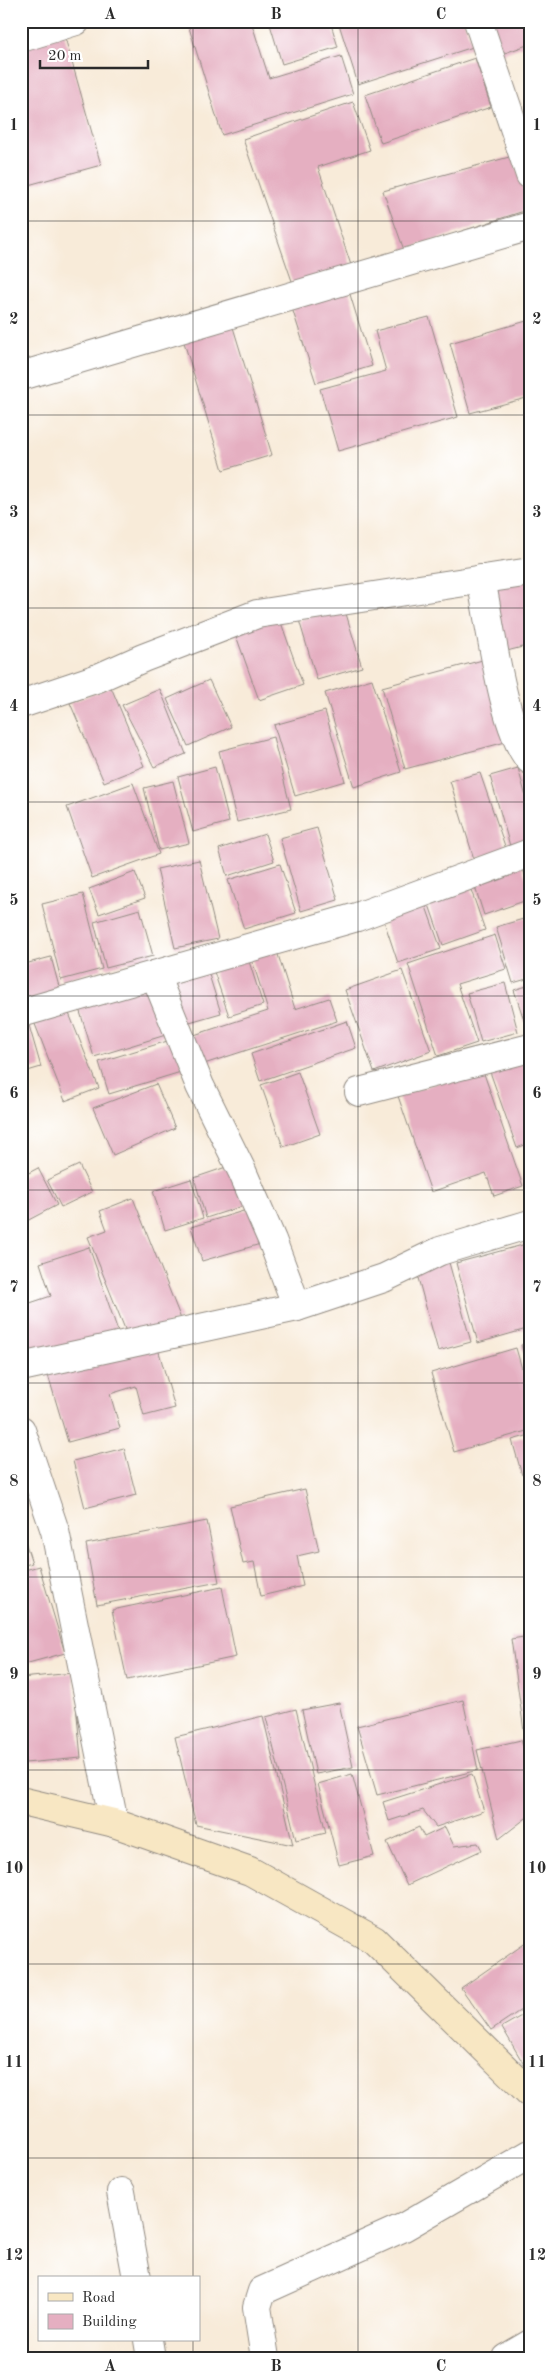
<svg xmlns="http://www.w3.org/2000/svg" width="551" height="2379" viewBox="0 0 551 2379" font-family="'Old Standard TT',serif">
	<rect width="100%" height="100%" fill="#fff"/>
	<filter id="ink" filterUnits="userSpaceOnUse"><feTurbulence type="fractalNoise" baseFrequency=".02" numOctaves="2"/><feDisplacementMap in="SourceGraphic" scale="10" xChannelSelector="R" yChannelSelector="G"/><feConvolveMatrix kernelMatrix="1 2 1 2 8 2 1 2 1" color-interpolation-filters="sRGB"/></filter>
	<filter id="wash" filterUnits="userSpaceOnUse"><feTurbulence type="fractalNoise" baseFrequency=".0096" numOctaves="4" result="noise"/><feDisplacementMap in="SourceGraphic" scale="20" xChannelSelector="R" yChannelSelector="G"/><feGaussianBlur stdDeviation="1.12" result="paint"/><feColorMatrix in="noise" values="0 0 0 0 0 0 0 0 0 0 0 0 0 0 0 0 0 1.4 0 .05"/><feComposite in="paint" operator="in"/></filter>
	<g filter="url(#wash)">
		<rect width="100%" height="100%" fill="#f8ebd9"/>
		<g id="blocks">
			<g fill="#e5afc1">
				<path d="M187,21H251L269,78L341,56L353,94L222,135Z"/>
				<path d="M269,21H330L338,47L282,64Z"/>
				<path d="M338,21H464L473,47L358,84Z"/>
				<path d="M490,21H530V44L502,54Z"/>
				<path d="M64,34L101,165L21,187V47Z"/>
				<path d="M475,58L491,107L381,143L365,95Z"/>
				<path d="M353,102L370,150L318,167L351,265L293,284L243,139Z"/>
				<path d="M513,156L530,209L404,250L383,191Z"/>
				<path d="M348,288L372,366L316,383L291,305Z"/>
				<path d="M429,317L458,417L338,451L320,389L386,371L375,331Z"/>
				<path d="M530,320V397L470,413L450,343Z"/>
				<path d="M232,324L272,455L223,470L183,339Z"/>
				<path d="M530,575V645L503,652L485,588Z"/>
				<path d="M344,607L362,667L317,680L299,620Z"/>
				<path d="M278,614L303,685L259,700L234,630Z"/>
				<path d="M490,658L513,740L405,769L382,687Z"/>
				<path d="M372,679L401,772L354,787L325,693Z"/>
				<path d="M209,680L231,727L188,746L167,699Z"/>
				<path d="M111,687L144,766L104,782L70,703Z"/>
				<path d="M160,689L186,754L154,767L122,705Z"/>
				<path d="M530,704V744L515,710Z"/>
				<path d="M325,711L345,781L295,796L274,725Z"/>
				<path d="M273,737L291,809L237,822L219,751Z"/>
				<path d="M215,767L229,822L193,832L178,777Z"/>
				<path d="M518,768L530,811V840L510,846L490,776Z"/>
				<path d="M480,773L506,849L474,859L450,781Z"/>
				<path d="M530,780V796H529L525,781Z"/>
				<path d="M173,781L189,843L159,850L144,788Z"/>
				<path d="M133,783L159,854L92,878L67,807Z"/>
				<path d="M317,828L338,900L301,911L280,838Z"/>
				<path d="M265,834L274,861L227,876L219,849Z"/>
				<path d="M199,860L218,939L175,948L157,869Z"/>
				<path d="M280,864L296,913L244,929L228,880Z"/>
				<path d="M521,864L530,888V899L484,915L473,881Z"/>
				<path d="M135,872L145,898L99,914L89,889Z"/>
				<path d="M469,884L485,930L443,945L427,899Z"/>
				<path d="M83,894L102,969L61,980L42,904Z"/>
				<path d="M424,901L441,949L398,963L382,915Z"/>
				<path d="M140,909L153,956L106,968L94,922Z"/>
				<path d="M530,917V978L513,983L496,927Z"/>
				<path d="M495,935L506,969L457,984L477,1043L438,1056L408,964Z"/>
				<path d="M275,945L295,1009L329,998L337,1021L201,1065L191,1036L268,1011L250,953Z"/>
				<path d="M246,952L263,1005L229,1016L211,963Z"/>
				<path d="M51,957L61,994L28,1003L21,978V965Z"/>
				<path d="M205,962L221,1013L179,1025L164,975Z"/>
				<path d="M402,970L431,1051L374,1072L345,990Z"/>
				<path d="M153,979L169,1034L94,1057L77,1002Z"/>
				<path d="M505,983L518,1032L481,1042L467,993Z"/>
				<path d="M530,985V1021L525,1023L514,990Z"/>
				<path d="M66,1006L99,1088L65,1101L33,1019Z"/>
				<path d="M26,1015L41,1067L21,1073V1016Z"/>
				<path d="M347,1021L356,1048L260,1081L251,1054Z"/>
				<path d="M174,1039L184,1071L109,1094L99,1062Z"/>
				<path d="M530,1054V1143L517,1148L489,1069Z"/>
				<path d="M482,1068L523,1186L494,1196L486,1173L431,1192L398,1096Z"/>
				<path d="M298,1072L320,1134L283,1147L261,1085Z"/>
				<path d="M156,1084L175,1128L113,1155L93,1108Z"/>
				<path d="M235,1164L249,1204L206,1218L194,1178Z"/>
				<path d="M79,1165L92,1192L61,1207L47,1180Z"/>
				<path d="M38,1168L57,1205L21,1224V1177Z"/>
				<path d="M191,1179L203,1218L165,1230L153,1191Z"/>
				<path d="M133,1198L181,1319L129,1339L88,1237L107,1230L100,1211Z"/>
				<path d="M253,1208L264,1243L202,1261L191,1227Z"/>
				<path d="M530,1243V1328L478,1343L456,1263Z"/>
				<path d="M89,1247L119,1334L30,1363L21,1339V1306L51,1296L40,1263Z"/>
				<path d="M448,1259L471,1342L438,1351L415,1267Z"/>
				<path d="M530,1342V1373H529L521,1345Z"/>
				<path d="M157,1345L175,1408L144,1416L136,1386L110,1394L120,1428L68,1442L48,1375Z"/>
				<path d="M516,1348L530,1397V1430L454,1452L431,1373Z"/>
				<path d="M530,1435V1473L522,1475L512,1440Z"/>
				<path d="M124,1448L136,1495L85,1508L73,1461Z"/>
				<path d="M305,1489L319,1551L297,1556L303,1586L261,1596L254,1562L243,1564L230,1506Z"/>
				<path d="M207,1521L219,1582L97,1605L86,1544Z"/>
				<path d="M21,1529L32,1563L21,1566Z"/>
				<path d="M39,1566L65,1653L21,1665V1571Z"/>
				<path d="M222,1587L236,1657L127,1680L112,1610Z"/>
				<path d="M530,1636V1730L524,1731L511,1639Z"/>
				<path d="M73,1673L81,1758L25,1763L21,1716V1678Z"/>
				<path d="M463,1700L478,1770L377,1795L357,1726Z"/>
				<path d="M339,1703L353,1767L316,1774L302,1710Z"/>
				<path d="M296,1709L326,1833L296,1840L266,1717Z"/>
				<path d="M263,1716L293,1845L196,1825L175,1737Z"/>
				<path d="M521,1740L530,1769V1815L499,1839L477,1750Z"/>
				<path d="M352,1774L374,1856L339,1865L318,1784Z"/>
				<path d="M472,1774L484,1811L436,1827L423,1810L389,1821L383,1802Z"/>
				<path d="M419,1827L424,1837L445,1827L454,1846L478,1843L482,1850L407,1885L387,1842Z"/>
				<path d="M530,1940V2004L491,2030L461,1988Z"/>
				<path d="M530,2011V2075L502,2027Z"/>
			</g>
		</g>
	</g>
	<g filter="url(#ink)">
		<use href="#blocks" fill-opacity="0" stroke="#928b82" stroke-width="1"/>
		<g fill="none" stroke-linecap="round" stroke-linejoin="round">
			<defs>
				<g id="street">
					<path d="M478,21L530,175"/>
					<path d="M21,38L76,21"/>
					<path d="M21,376L530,226"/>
					<path d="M481,579C490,622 503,731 530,760"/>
					<path d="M21,704L98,678L143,658L257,614L530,572"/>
					<path d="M155,975L200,1086L242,1171L272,1240L297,1307"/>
					<path d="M21,1013L357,917L530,853"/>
					<path d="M359,1092L530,1048"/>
					<path d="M21,1367L297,1307L384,1278L440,1251L530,1224"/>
					<path d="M21,1430L55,1531L114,1823"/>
					<path d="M121,2192L137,2278"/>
					<path d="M148,2340L151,2358"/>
					<path d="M265,2358L257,2307L262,2291L404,2227L530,2154"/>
					<path d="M506,2358L530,2344"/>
				</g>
				<path id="secondary" d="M21,1801L114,1823L250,1871L374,1940L530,2093"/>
			</defs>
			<use href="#street" stroke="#928b82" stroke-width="30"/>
			<use href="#secondary" stroke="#928b82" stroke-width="30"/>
			<use href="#street" stroke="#fff" stroke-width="28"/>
			<use href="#secondary" stroke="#f8e7c3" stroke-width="28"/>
		</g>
	</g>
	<path fill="none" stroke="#2b2b2b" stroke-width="1" stroke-opacity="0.55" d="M193,21V2278M358,21V2358M21,221H530M21,415H530M21,608H530M21,802H530M21,996H530M21,1190H530M21,1383H530M21,1577H530M21,1770H530M21,1964H530M21,2158H530M193,2340V2358"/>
	<rect width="551" height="2379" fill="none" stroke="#fff" stroke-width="55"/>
	<rect x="38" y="2276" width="162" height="65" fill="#ffffff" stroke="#aaaaaa"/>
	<rect x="48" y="2293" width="25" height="8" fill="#f8e7c3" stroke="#aaaaaa"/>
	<text x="82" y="2302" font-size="15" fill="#2b2b2b">Road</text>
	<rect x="48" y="2314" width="25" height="15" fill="#e5afc1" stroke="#aaaaaa"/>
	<text x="82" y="2326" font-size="15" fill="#2b2b2b">Building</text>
	<path d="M40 60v8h108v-8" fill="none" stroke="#2b2b2b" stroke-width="2.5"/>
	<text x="48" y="60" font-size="15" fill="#2b2b2b" stroke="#ffffff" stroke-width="4" paint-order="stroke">20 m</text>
	<rect x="28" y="28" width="496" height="2324" fill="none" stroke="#2b2b2b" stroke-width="2"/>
	<g font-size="16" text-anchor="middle" font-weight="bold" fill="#2b2b2b">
		<text x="110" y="19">A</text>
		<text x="276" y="19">B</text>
		<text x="441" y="19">C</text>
		<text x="14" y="130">1</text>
		<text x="537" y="130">1</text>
		<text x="14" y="324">2</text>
		<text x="537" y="324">2</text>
		<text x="14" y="517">3</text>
		<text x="537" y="517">3</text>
		<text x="14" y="711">4</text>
		<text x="537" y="711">4</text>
		<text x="14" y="905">5</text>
		<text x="537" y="905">5</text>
		<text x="14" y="1098">6</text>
		<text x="537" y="1098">6</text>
		<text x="14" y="1292">7</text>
		<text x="537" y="1292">7</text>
		<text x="14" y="1486">8</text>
		<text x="537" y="1486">8</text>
		<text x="14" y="1679">9</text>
		<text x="537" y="1679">9</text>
		<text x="14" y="1873">10</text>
		<text x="537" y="1873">10</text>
		<text x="14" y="2067">11</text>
		<text x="537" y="2067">11</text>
		<text x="14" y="2260">12</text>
		<text x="537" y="2260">12</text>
		<text x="110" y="2371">A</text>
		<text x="276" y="2371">B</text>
		<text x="441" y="2371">C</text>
	</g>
</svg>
